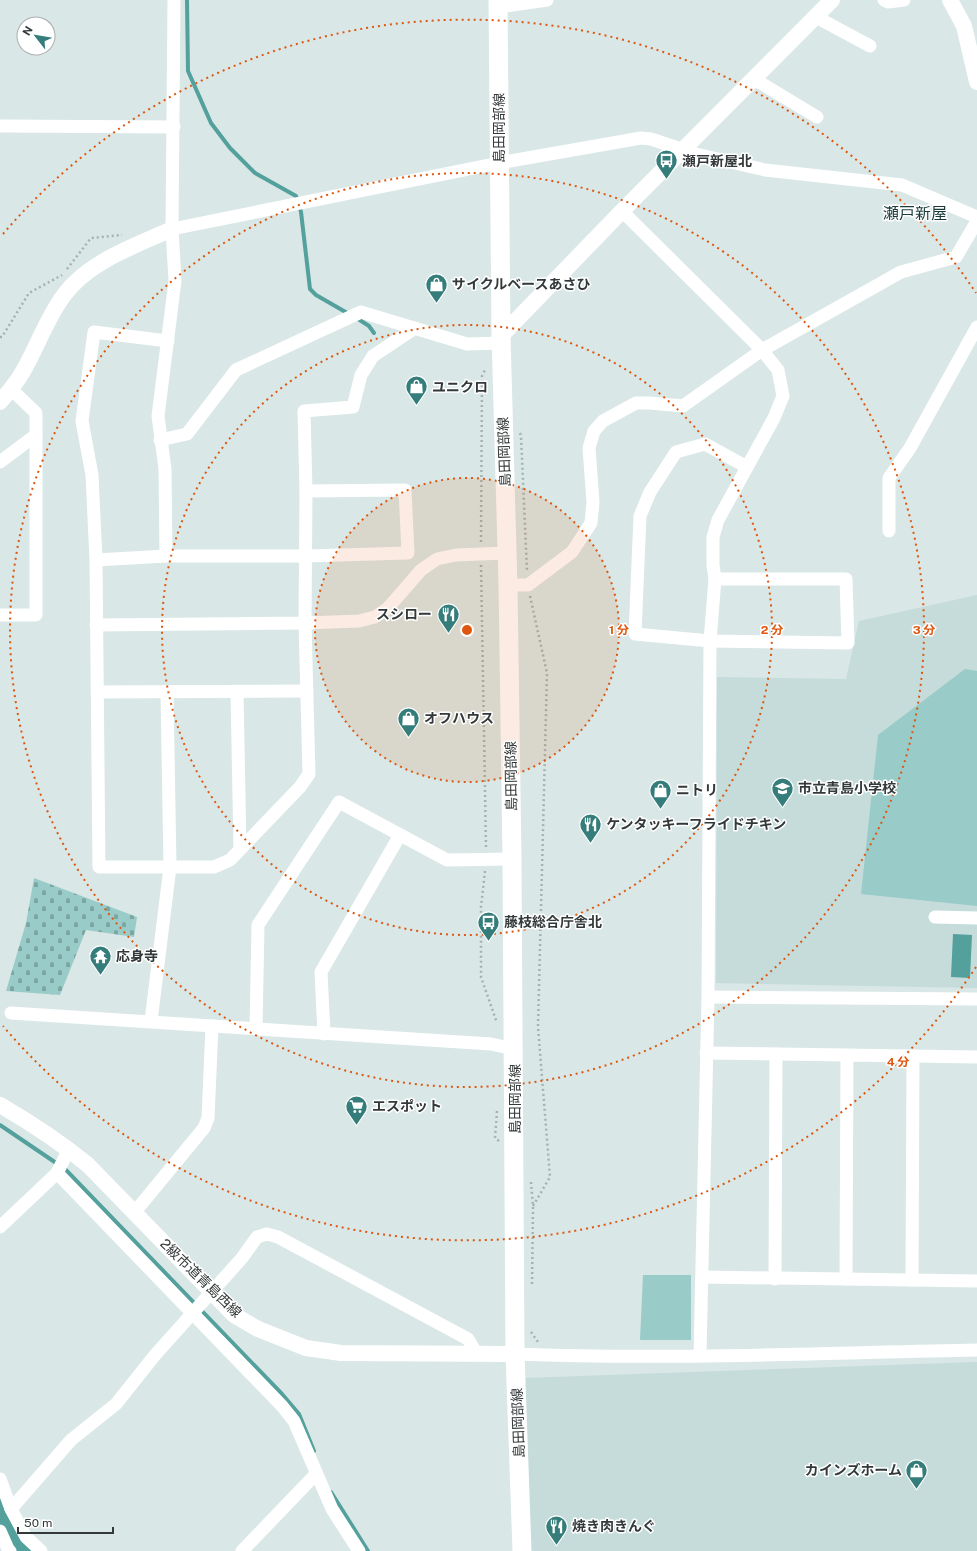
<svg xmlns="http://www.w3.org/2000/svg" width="977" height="1551" viewBox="0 0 977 1551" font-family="'Public Sans','Noto Sans JP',sans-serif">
	<defs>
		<pattern id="cemetery-stones" width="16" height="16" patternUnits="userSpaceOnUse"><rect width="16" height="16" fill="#99cbc8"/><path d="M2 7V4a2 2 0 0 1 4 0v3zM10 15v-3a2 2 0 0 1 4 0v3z" fill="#7da6a3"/></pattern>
	</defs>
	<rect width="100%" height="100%" fill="#d9e7e6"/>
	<g fill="#c5dcdb">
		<path d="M977,595V988L716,983L717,677L846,679L859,621Z"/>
		<path d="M977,1362V1551H528L524,1378Z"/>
	</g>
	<path fill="url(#cemetery-stones)" d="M34,878L137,917L134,937L86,930L60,995L6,991L26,923Z"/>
	<g fill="#99cbc8">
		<path d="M965,669L977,671V906L861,894L878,735Z"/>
		<path d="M643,1275H691V1340H640Z"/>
	</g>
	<path fill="#53a09c" d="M953,934L972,935L970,978L951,977Z"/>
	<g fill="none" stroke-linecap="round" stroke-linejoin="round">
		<g stroke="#53a09c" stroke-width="4">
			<path d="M187,0L188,71L211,123L230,148L255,173L296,196L301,212L310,289L316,295L349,314"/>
			<path d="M355,317L369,326L374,333"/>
			<path d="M0,1125L65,1169L282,1394L299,1414L314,1451"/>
			<path d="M331,1492L368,1551"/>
		</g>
		<path stroke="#53a09c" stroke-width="23" d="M0,1502C6,1520 13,1538 27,1551"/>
		<g stroke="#a6b2b1" stroke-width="2.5" stroke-dasharray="2 3" stroke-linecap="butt">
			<path d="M67,269L91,238L122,235"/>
			<path d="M0,337H2L29,293L62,275"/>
			<path d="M520,433L521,436L527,571"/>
			<path d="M481,542L482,376L486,368"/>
			<path d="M481,565L486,848"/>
			<path d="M530,596L547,673L538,1027L550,1177L533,1206"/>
			<path d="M485,871L481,907V977L497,1023"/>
			<path d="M497,1111L495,1138L499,1141"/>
			<path d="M531,1182L533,1206L532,1287"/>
			<path d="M531,1332L538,1342"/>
		</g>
		<g stroke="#fff" stroke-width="13">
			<path d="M884,0L888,2L904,0"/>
			<path d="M498,7L547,0"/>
			<path d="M816,17L870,46"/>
			<path d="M754,79L817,117"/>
			<path d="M0,126L174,127"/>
			<path d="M622,211L762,350L778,370L783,396L774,418L718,520L713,537V565L715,579L710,641L708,997L700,1355"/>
			<path d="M172,229L499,163L641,138L651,139L696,154L765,170L902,185L977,217"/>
			<path d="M160,440L187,434L236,370L361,312L467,344L501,343"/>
			<path d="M0,462L36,435"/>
			<path d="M306,491L304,411L353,407L361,375L373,356L415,328"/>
			<path d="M889,531V478L910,448L977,327"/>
			<path d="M166,556L165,469L158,416L175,281L172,229L174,0"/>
			<path d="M96,560L166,556H306L408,553L405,490L306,491L305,623L309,774L300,787L230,860L214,867H99L96,560L92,475L82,421L94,332L168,341"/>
			<path d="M715,579H846L848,643L710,641L635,634L640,516L650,492L676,452L705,444L747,467"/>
			<path d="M508,585H528L572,552L591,523L593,502L589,448L594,431L603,421L636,403H650L683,406L762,350L901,272L956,257L977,221"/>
			<path d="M0,615H36V413L11,389"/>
			<path d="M96,625L305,623L359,621L375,617L388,608L421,570L437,559L456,555L507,553"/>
			<path d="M98,692L307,691"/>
			<path d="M237,692L240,849"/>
			<path d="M935,917L977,918"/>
			<path d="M708,997L977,999"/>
			<path d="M11,1013L491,1044L509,1048H514"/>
			<path d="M151,1021L170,867L167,692"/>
			<path d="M256,1029L258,925L339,802L447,860L512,859"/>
			<path d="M324,1034L321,972L400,835"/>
			<path d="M706,1053L977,1057"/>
			<path d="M57,1173L282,1406L294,1421L332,1509L359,1551"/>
			<path d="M134,1213L204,1128L208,1118L212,1026"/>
			<path d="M0,1227L57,1173L69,1149"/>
			<path d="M702,1277L977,1281"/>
			<path d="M775,1279L776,1054"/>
			<path d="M846,1279L847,1055"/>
			<path d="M912,1280L913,1057"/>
			<path d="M515,1354C669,1360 823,1353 977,1350"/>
			<path d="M0,1479L11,1509"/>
			<path d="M0,1531L8,1549L10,1551"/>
			<path d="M41,1551L26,1537L11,1509L71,1440L116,1404L155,1355L242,1258L257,1237L267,1234L278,1237L468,1339L477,1354"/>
			<path d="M242,1551L316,1474"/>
		</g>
		<g stroke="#fff" stroke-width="16">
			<path d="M950,0L964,26L977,82"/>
			<path d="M501,336L622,211L832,0"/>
			<path d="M0,402C8,393 16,383 22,373C37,348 46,319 64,295C89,261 135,246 172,229"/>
			<path d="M0,1105C31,1123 60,1142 88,1165L234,1315L258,1329L306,1348L341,1353L515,1354"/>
		</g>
		<path stroke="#fff" stroke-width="19" d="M498,0L501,336L508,585L512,859L515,1354L522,1551"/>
	</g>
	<circle cx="467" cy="630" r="152" fill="#df570e" fill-opacity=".12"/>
	<g fill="none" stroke="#df570e" stroke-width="2" stroke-dasharray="2 4">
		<circle cx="467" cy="630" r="152"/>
		<circle cx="467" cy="630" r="305"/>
		<circle cx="467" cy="630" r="457"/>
		<path d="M976 967A610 610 0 0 1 3 1026M3 234A610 610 0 0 1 976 293"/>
	</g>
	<defs>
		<symbol id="bus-pin" viewBox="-11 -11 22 30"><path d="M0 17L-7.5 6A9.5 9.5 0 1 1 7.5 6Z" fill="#357d7a" stroke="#fff"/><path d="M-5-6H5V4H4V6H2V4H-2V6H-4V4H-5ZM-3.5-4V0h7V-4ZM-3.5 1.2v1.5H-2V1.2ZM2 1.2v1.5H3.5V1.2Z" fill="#fff"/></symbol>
		<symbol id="shop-pin" viewBox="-11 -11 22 30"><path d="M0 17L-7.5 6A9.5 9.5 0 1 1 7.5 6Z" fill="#357d7a" stroke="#fff"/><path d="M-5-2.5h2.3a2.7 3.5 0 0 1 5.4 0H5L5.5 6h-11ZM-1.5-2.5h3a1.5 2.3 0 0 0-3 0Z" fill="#fff"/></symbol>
		<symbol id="restaurant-pin" viewBox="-11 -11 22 30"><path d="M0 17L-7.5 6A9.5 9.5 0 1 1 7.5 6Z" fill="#357d7a" stroke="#fff"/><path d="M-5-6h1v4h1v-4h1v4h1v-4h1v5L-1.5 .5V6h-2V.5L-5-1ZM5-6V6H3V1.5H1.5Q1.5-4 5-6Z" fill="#fff"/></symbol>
		<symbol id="school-pin" viewBox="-11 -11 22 30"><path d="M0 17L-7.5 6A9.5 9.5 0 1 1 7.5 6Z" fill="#357d7a" stroke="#fff"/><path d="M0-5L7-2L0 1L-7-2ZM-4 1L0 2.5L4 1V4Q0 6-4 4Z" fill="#fff"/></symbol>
		<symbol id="temple-pin" viewBox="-11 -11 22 30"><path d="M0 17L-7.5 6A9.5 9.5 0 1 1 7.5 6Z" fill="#357d7a" stroke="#fff"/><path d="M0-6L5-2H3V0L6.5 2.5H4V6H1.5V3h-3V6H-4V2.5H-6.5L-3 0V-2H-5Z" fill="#fff"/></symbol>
		<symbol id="supermarket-pin" viewBox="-11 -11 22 30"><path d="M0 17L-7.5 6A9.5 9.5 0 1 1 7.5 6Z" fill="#357d7a" stroke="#fff"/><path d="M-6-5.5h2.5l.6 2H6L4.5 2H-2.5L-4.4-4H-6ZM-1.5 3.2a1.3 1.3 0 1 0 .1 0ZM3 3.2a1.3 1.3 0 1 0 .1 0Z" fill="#fff"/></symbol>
	</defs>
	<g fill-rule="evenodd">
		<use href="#bus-pin" x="654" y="148" width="25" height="34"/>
		<use href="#shop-pin" x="424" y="272" width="25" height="34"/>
		<use href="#shop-pin" x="404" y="374" width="25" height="34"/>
		<use href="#restaurant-pin" x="436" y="602" width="25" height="34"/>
		<use href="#shop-pin" x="396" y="706" width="25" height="34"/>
		<use href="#school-pin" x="770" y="776" width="25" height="34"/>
		<use href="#shop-pin" x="648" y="778" width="25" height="34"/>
		<use href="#restaurant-pin" x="578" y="812" width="25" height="34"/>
		<use href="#bus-pin" x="476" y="910" width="25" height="34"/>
		<use href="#temple-pin" x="88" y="944" width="25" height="34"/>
		<use href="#supermarket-pin" x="344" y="1094" width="25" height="34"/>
		<use href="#shop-pin" x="904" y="1458" width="25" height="34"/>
		<use href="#restaurant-pin" x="544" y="1514" width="25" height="34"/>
	</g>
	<g text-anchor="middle" stroke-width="3" stroke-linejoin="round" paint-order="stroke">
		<g font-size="14" fill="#333838" stroke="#fff">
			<text transform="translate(499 128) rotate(-90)" y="5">島田岡部線</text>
			<text transform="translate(504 452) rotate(-92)" y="5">島田岡部線</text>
			<text transform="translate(511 776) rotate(-91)" y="5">島田岡部線</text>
			<text transform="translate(515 1099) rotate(-90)" y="5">島田岡部線</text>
			<text transform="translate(201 1278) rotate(44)" y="5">2級市道青島西線</text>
			<text transform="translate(518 1423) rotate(-92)" y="5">島田岡部線</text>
		</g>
		<g font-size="14" font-weight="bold" fill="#333838" stroke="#fff" text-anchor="start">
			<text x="682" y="166">瀬戸新屋北</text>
			<text x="452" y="289">サイクルベースあさひ</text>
			<text x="432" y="392">ユニクロ</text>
			<text x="432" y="619" text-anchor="end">スシロー</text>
			<text x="424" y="723">オフハウス</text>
			<text x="798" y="793">市立青島小学校</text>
			<text x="676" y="795">ニトリ</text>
			<text x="606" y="829">ケンタッキーフライドチキン</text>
			<text x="504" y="927">藤枝総合庁舎北</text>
			<text x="116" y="961">応身寺</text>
			<text x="372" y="1111">エスポット</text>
			<text x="902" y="1475" text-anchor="end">カインズホーム</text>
			<text x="572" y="1531">焼き肉きんぐ</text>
		</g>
		<g font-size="16" fill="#193c3a" stroke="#fff">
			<text x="915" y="219">瀬戸新屋</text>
		</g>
	</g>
	<circle cx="467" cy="630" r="6" fill="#df570e" stroke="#fff" stroke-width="2"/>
	<g font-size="12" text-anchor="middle" font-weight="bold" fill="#df570e" stroke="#fff" stroke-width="3" stroke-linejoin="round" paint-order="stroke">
		<text x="619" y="634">1 分</text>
		<text x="772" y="634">2 分</text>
		<text x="924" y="634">3 分</text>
		<text x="898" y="1066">4 分</text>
	</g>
	<g transform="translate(36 36) rotate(301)"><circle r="19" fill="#ffffff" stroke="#adafaf"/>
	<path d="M0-3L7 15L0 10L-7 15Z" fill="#357d7a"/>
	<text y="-6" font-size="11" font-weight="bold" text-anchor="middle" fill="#333838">N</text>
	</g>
	<path d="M18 1527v6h95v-6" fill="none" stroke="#333838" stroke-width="2"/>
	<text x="24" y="1527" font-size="12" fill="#333838" stroke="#ffffff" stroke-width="3" paint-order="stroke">50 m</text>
</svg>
